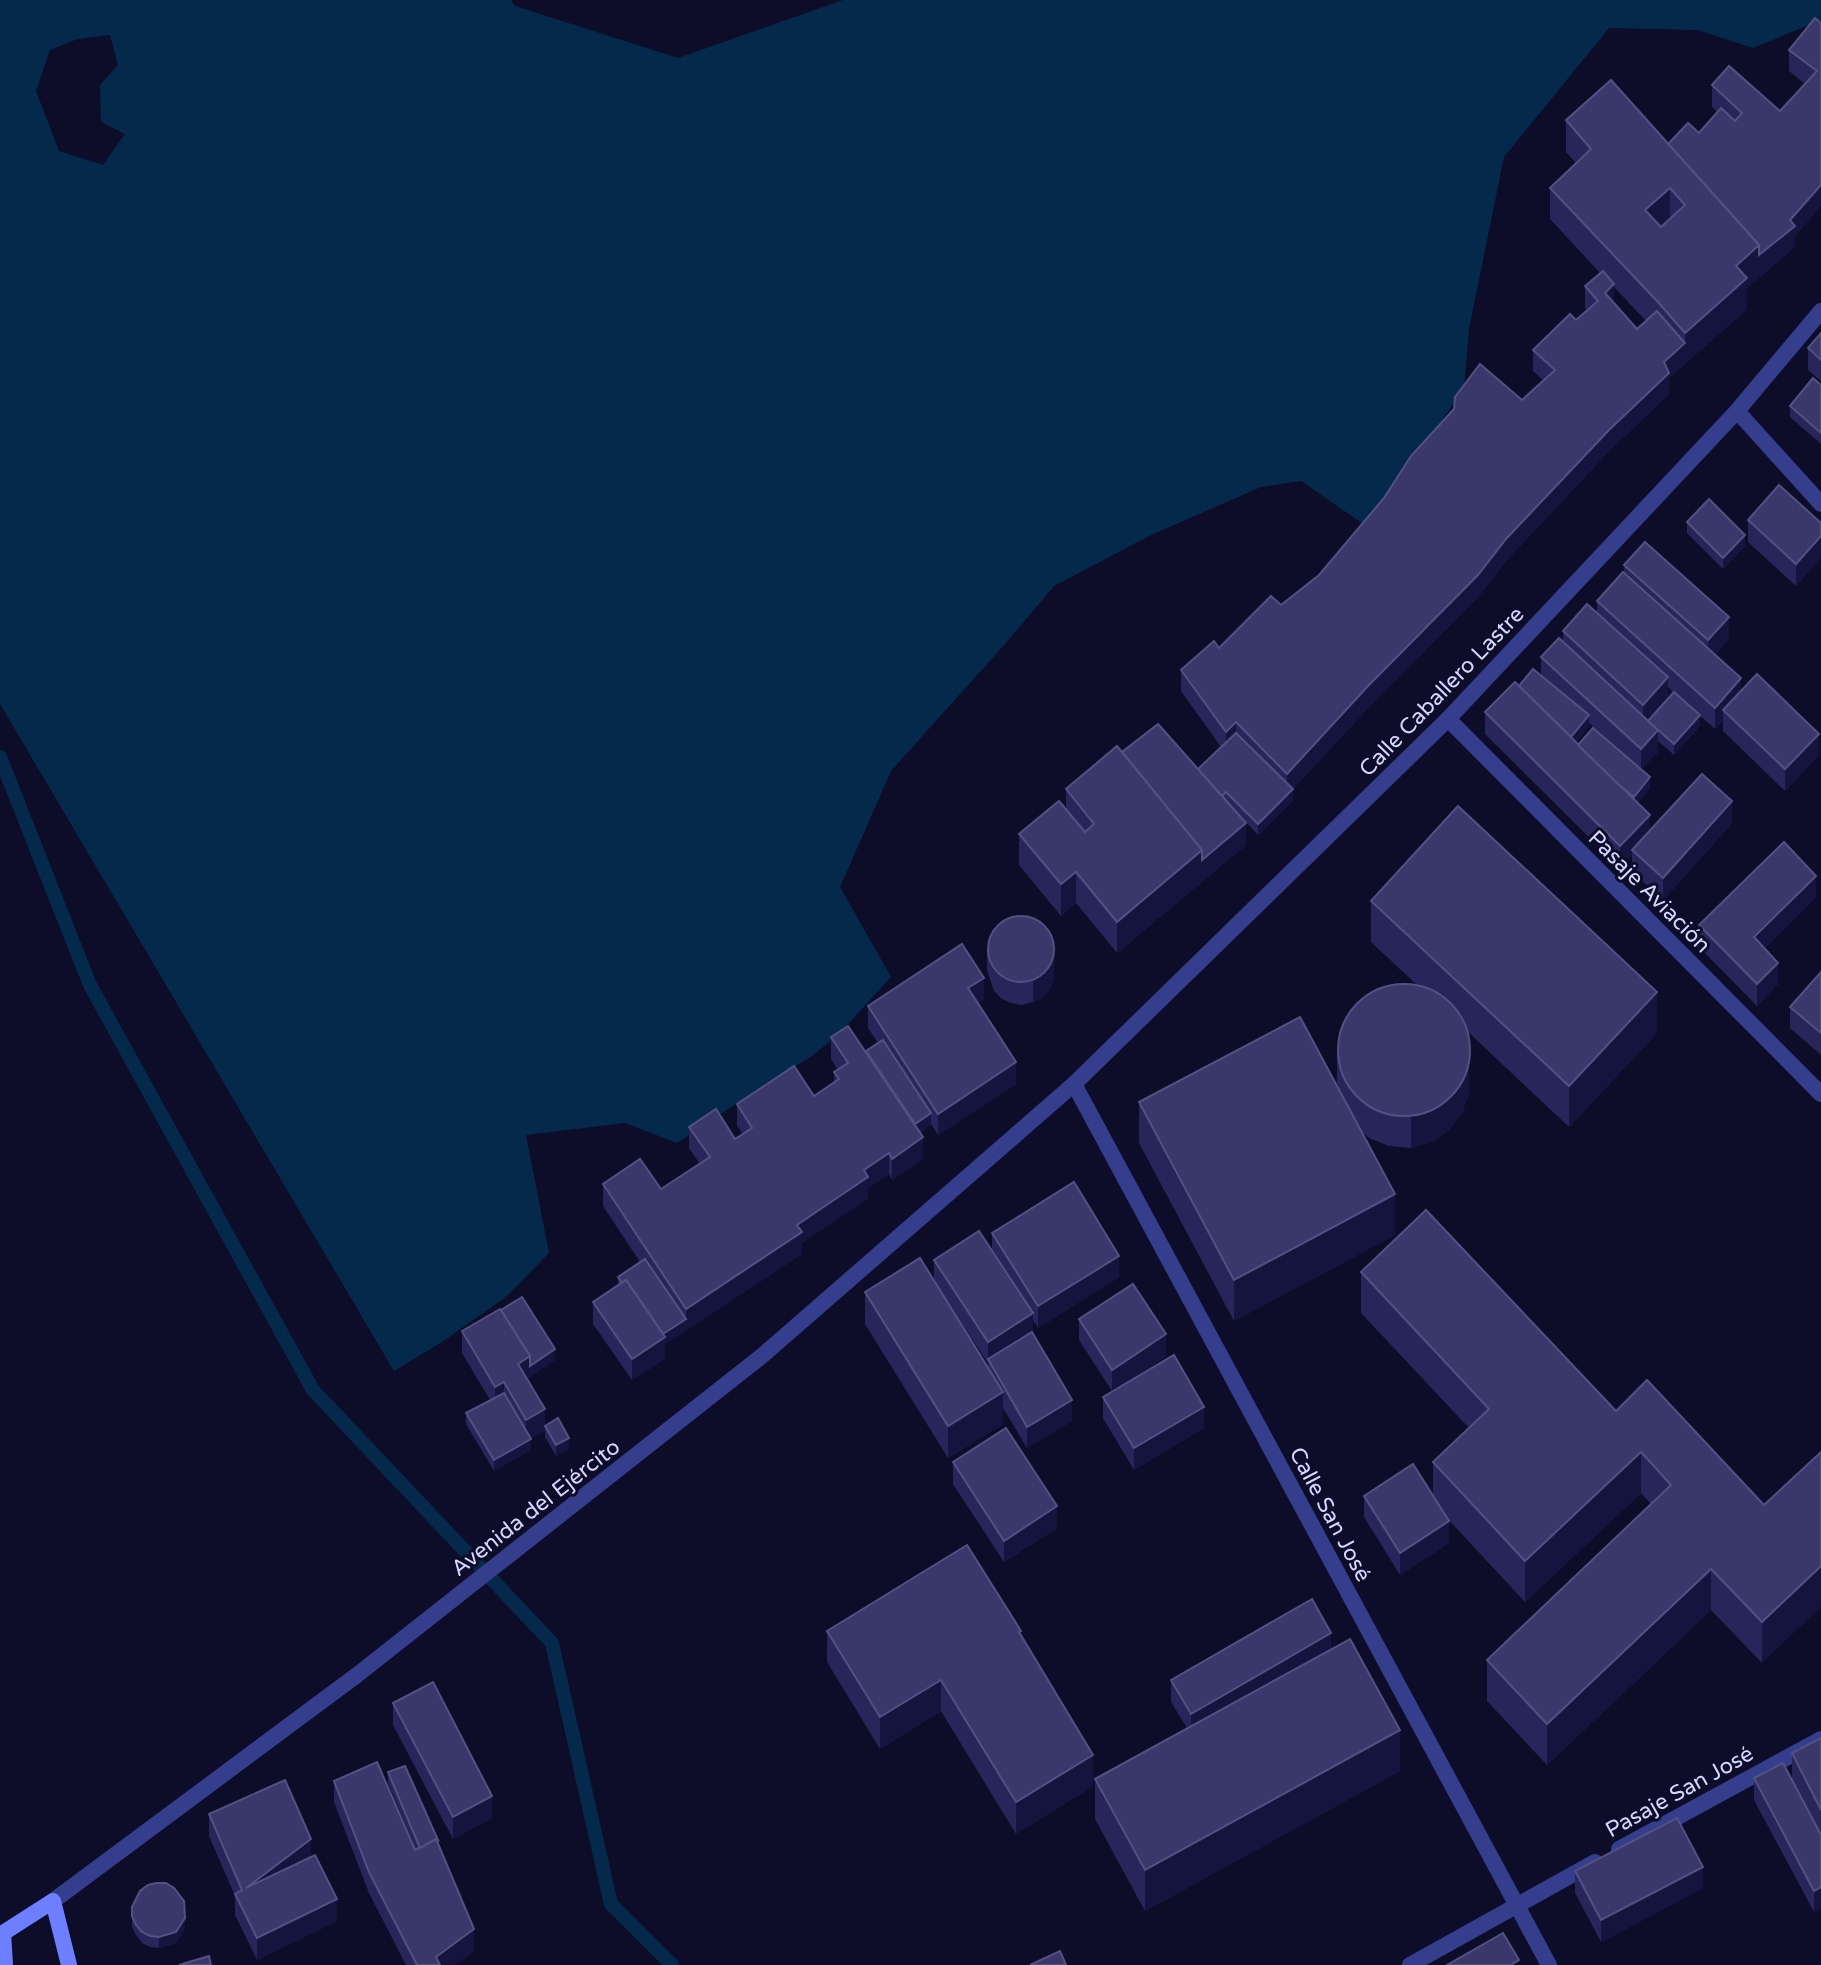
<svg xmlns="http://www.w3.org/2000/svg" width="1821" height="1965" viewBox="0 0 1821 1965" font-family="'Varela Round',sans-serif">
	<rect width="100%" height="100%" fill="#0e0d29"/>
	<path fill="#05294b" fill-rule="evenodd" d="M0,0H511L515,6L678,58L843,0H1821V20L1753,48L1698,30L1609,28L1504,157L1469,329L1464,388L1369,528L1301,481L1261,487L1151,535L1054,586L1005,644L891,771L840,887L891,977L839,1034L812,1056L767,1083L677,1143L625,1123L526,1135L549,1253L506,1297L442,1342L394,1371L0,704ZM110,35L118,65L100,85L101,122L125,134L103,165L59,151L36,91L50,50L77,39Z"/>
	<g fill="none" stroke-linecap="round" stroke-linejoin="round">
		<path stroke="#05294b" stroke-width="14" d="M0,757L90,985L313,1390L552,1643L611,1904L672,1965"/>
		<g stroke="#343e8d" stroke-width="16">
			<path d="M1737,411L1821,504"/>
			<path d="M1448,719L1821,1094"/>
			<path d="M1074,1084L1549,1965"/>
			<path d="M1619,1849L1821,1739"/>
			<path d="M53,1901L357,1675L763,1355L1074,1084L1448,719L1737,411L1821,311"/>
			<path d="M1410,1965L1595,1862"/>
		</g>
		<g stroke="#6d7fff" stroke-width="16">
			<path d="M3,1933L5,1965"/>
			<path d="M0,1935L53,1901L69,1965"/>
		</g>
	</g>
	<g fill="#272559" fill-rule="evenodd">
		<path d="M1821,23V206L1795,236V247L1747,288V309L1669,378V394L1609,451L1506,561L1478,597L1368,708L1293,789V800L1258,835L1244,820L1246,845L1117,953L1076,903L1061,916L1019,865V834L1066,809V789L1122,752L1198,769L1221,747L1181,691V670L1219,648L1281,605L1319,575L1544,381L1533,371V350L1576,320L1587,310L1585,308V286L1600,273L1550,219V188L1576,163L1566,152V120L1668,144L1699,133L1717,112L1712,107V85L1780,111L1805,84L1789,71V50ZM1614,287L1646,321L1637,329L1614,303Z"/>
		<path d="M1821,333V381L1808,370V348Z"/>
		<path d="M1821,385V444L1790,417V406Z"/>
		<path d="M1748,520L1821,523L1796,586L1748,542Z"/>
		<path d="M1687,522L1745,546L1723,569L1687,533Z"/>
		<path d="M1624,565L1729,638L1715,655L1741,691L1819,755L1785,791L1723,731V720L1715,729L1700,716V726L1674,755L1658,741V752L1641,769L1650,788L1638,803L1650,831L1732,823L1663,900L1632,872V855L1620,868L1485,734V712L1519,686L1541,676V657L1563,641V631L1597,612V601L1624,573ZM1668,687L1673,692L1668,698ZM1589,723L1617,748L1578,745L1576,742L1589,726Z"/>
		<path d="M1816,897L1764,949L1778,984L1757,1006L1699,947V925Z"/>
		<path d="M1371,901L1657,1033L1569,1127L1467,1031L1469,1093L1462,1113L1449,1130L1432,1142L1411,1148L1389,1146L1369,1138L1361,1131L1395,1235L1234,1321L1139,1143V1102L1338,1089L1337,1082V1050L1418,986L1371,942Z"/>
		<path d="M987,949L1054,978L1050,989L1043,998L1033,1002L1022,1005L1011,1003L1002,999L994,991L987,970Z"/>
		<path d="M1821,972V1055L1790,1028V1007Z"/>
		<path d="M984,999L978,1003L1016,1084L938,1135L931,1124L920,1132L923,1159L892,1180L889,1174L868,1188V1198L802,1243V1254L665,1344V1359L632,1380L593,1324V1302L618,1285V1277L640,1262L603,1206V1184L661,1189L700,1164L689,1148V1127L735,1139L743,1134L737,1126V1104L814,1096L834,1083V1072L838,1070L831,1059V1037L866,1051L878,1043L868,1028V1006Z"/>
		<path d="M992,1233L1119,1277L1038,1328L1033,1320V1332L1072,1421L1027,1448L1003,1408V1424L948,1458L865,1324V1292L934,1281V1260L992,1250ZM944,1297L988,1363V1366Z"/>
		<path d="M1361,1272L1616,1411L1764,1505L1762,1663L1711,1610L1547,1765L1487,1701V1660L1651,1504L1641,1493L1525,1602L1446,1517L1449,1543L1400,1575L1364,1517V1496H1433V1462L1469,1428L1361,1313Z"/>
		<path d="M1079,1319L1166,1356L1120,1387L1204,1428L1134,1470L1103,1418V1397L1112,1391L1079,1340Z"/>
		<path d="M462,1331L555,1360L527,1379L545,1430L531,1439V1450L494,1471L466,1424V1413L490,1400L462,1353Z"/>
		<path d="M545,1426L569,1449L556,1456L545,1437Z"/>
		<path d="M953,1462L1057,1528L1004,1562L953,1484Z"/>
		<path d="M827,1631L1021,1635L1093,1786L1016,1834L941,1711L880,1749L827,1662Z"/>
		<path d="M1331,1649L1400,1771L1145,1911L1095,1819V1779L1187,1728L1171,1702V1680Z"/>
		<path d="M393,1703L492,1818L453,1839L393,1725Z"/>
		<path d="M1821,1738V1908L1814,1912L1754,1800V1778L1792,1780V1753Z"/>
		<path d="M388,1772L438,1843L474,1951L454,1965H406L369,1893L334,1802V1781L415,1850H416L388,1783Z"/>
		<path d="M209,1814L311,1856L337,1921L257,1960L235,1915V1896L209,1836Z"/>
		<path d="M1575,1871L1703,1888L1601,1942L1575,1893Z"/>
		<path d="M132,1907L185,1929L176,1943L159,1948L150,1947L142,1943L136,1935L132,1927Z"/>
	</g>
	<g fill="#15143e">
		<path d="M1821,185V206L1795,236V247L1747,288V309L1685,364V333L1736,266L1759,245L1790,220Z"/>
		<path d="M1670,188V219L1645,241V210Z"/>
		<path d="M1614,284V306L1605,293Z"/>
		<path d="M1685,343V364L1669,378V394L1609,451L1506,561L1478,597L1368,708L1293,789V800L1258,835V824L1287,795V774L1506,539L1664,362Z"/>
		<path d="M1745,535V546L1723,569V558Z"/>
		<path d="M1821,536V558L1796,586V564Z"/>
		<path d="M1729,617V638L1708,662V640Z"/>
		<path d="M1668,677V699L1643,726V705Z"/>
		<path d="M1741,678V700L1723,710V720L1715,729V708Z"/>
		<path d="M1589,715V726L1570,749V738Z"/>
		<path d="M1700,715V726L1674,755V744Z"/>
		<path d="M1236,722V744L1226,753V732Z"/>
		<path d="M1658,730V752L1641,770V749Z"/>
		<path d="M1819,734V755L1785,791V769Z"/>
		<path d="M1650,777V788L1634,808V797Z"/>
		<path d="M1732,801V823L1663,900V878Z"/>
		<path d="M1650,815V837L1632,850V855L1620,868V846Z"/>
		<path d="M1246,823V845L1117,953V922L1202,850Z"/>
		<path d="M1076,872V903L1061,916V884Z"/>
		<path d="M1816,876V897L1754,959V937Z"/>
		<path d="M1055,945L1054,978L1050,989L1043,998L1033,1002V981Z"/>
		<path d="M1778,963V984L1757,1006V984Z"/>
		<path d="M984,978V999L968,1010V988Z"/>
		<path d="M1657,992V1033L1569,1127V1086Z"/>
		<path d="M1469,1040V1093L1462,1113L1449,1130L1432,1142L1411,1148V1116Z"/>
		<path d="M1016,1062V1084L938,1135V1114Z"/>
		<path d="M931,1113V1124L909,1138V1127Z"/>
		<path d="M923,1137V1159L892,1180V1159Z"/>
		<path d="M889,1153V1174L868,1188V1198L802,1243V1254L665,1344V1359L632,1380V1359L658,1337L686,1319V1309L797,1225L864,1170Z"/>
		<path d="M1395,1194V1235L1234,1321V1280Z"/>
		<path d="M1119,1256V1277L1038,1328V1306Z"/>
		<path d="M1033,1313V1335L988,1360V1342Z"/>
		<path d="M1166,1334V1356L1112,1392V1370Z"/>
		<path d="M555,1349V1360L530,1377V1366Z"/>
		<path d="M530,1356V1377L518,1386V1364Z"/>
		<path d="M504,1382V1404L495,1408V1387Z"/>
		<path d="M1003,1392V1424L948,1458V1426Z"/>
		<path d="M1072,1400V1421L1027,1448V1427Z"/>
		<path d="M1204,1407V1428L1134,1470V1448Z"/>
		<path d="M545,1409V1430L531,1439V1450L494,1471V1460L526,1442V1420Z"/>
		<path d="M569,1438V1449L556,1456V1445Z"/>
		<path d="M1641,1452V1493L1525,1602V1561Z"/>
		<path d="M1057,1506V1528L1004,1562V1541Z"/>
		<path d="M1449,1521V1543L1400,1575V1553Z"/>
		<path d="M1821,1566V1607L1762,1663V1622Z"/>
		<path d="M1711,1569V1610L1547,1765V1724Z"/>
		<path d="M1331,1633V1655L1191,1736V1714Z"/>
		<path d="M941,1680V1711L880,1749V1717Z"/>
		<path d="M1400,1730V1771L1145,1911V1870Z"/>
		<path d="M1093,1755V1786L1016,1834V1802Z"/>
		<path d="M492,1796V1818L453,1839V1817Z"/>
		<path d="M311,1839V1860L246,1888Z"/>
		<path d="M1703,1867V1888L1601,1942V1920Z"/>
		<path d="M1821,1887V1908L1814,1912V1891Z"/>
		<path d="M337,1899V1921L257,1960V1938Z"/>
		<path d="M185,1918V1929L176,1943L159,1948V1937Z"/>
		<path d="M474,1929V1951L454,1965H436V1957Z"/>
	</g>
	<g fill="#3a386a" stroke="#525182" stroke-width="2" fill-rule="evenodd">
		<path d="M1815,18L1821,23V185L1790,220L1795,226L1759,255V245L1668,144L1688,123L1699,133L1721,108L1735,121L1742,113L1712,85L1729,66L1780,111L1817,71L1789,50Z"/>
		<path d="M1611,80L1759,245L1736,266L1747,278L1685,333L1657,301L1550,188L1591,149L1566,120ZM1670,188L1685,205L1661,227L1645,210Z"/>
		<path d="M1603,271L1614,284L1605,293L1637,329L1657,311L1685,343L1664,362L1669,373L1609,430L1506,539L1478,575L1368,686L1287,774L1236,722L1226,732L1181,670L1214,641L1219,648L1271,596L1281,605L1319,575L1384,498L1411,456L1454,409L1455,397L1480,364L1522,400L1555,370L1533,350L1570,314L1576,320L1598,301L1585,286Z"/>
		<path d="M1821,333V360L1808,348Z"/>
		<path d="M1813,378L1821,385V433L1790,406Z"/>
		<path d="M1779,485L1821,523V536L1796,564L1748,520Z"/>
		<path d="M1709,499L1745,535L1723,558L1687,522Z"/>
		<path d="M1645,542L1729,617L1708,640L1624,565Z"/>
		<path d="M1623,572L1741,678L1715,708L1597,601Z"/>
		<path d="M1587,604L1668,677L1643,705L1563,631Z"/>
		<path d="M1559,638L1658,730L1641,749L1541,657Z"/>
		<path d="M1533,669L1589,715L1571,737L1519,686Z"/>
		<path d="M1757,674L1819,734L1785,769L1723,710Z"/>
		<path d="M1515,682L1650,815L1620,846L1485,712Z"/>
		<path d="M1674,692L1700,715L1674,744L1648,721Z"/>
		<path d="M1158,724L1246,823L1202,860V850L1122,752Z"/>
		<path d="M1593,728L1650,777L1634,797L1618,784L1578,745Z"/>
		<path d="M1236,733L1293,789L1258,824L1226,792L1222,796L1198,769Z"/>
		<path d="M1117,746L1202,850L1117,922L1076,872L1061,884L1019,834L1059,801L1085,832L1094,824L1066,789Z"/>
		<path d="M1702,774L1732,801L1663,878L1632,850Z"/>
		<path d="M1458,806L1657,992L1569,1086L1371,901Z"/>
		<path d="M1784,842L1816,876L1754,937L1778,963L1757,984L1699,925Z"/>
		<circle cx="1021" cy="949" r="33"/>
		<path d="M962,944L984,978L968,988L1016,1062L938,1114L868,1006Z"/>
		<path d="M1821,972V1033L1790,1007Z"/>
		<circle cx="1404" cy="1050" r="66"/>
		<path d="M1300,1017L1395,1194L1234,1280L1139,1102Z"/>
		<path d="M848,1026L923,1137L892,1159L889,1153L864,1170L868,1177L797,1225L802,1232L686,1309L603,1184L640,1159L661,1189L710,1157L689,1127L716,1109L735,1139L752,1128L737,1104L794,1066L814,1096L839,1079L834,1072L848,1063L831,1037Z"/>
		<path d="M883,1040L931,1113L915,1124L866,1051Z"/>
		<path d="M1074,1182L1119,1256L1038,1306L992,1233Z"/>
		<path d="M1426,1210L1616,1411L1647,1380L1764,1505L1821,1452V1566L1762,1622L1711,1569L1547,1724L1487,1660L1671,1485L1641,1452L1525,1561L1433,1462L1489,1409L1361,1272Z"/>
		<path d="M979,1231L1033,1313L988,1342L934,1260Z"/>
		<path d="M920,1258L1003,1392L948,1426L865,1292Z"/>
		<path d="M645,1259L686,1319L663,1334L626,1280L622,1283L618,1277Z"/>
		<path d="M626,1280L665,1337L632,1359L593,1302Z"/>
		<path d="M1133,1284L1166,1334L1112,1370L1079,1319Z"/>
		<path d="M522,1297L555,1349L530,1366V1356L501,1310Z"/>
		<path d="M500,1309L530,1356L518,1364L545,1409L526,1420L504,1382L495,1387L462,1331Z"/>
		<path d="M1032,1332L1072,1400L1027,1427L988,1359Z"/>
		<path d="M1174,1355L1204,1407L1134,1448L1103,1397Z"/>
		<path d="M504,1393L531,1439L494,1460L466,1413Z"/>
		<path d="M558,1418L569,1438L556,1445L545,1426Z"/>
		<path d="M1006,1428L1057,1506L1004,1541L953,1462Z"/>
		<path d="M1413,1464L1449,1521L1400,1553L1364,1496Z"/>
		<path d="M967,1545L1021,1631L1019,1632L1093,1755L1016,1802L941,1680L880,1717L827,1631Z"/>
		<path d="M1312,1599L1331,1633L1191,1714L1171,1680Z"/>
		<path d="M1350,1639L1400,1730L1145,1870L1095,1779Z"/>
		<path d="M433,1682L492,1796L453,1817L393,1703Z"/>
		<path d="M1821,1738V1810L1792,1753Z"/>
		<path d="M377,1762L415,1850L436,1839L474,1929L436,1957L440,1965H417L369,1872L334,1781Z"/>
		<path d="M1783,1763L1821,1835V1887L1814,1891L1754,1778Z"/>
		<path d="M405,1766L438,1840L436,1839L420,1848L388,1772Z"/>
		<path d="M285,1780L311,1839L246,1888L315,1855L337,1899L257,1938L235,1894L242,1890L209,1814Z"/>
		<path d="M1677,1818L1703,1867L1601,1920L1575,1871Z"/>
		<path d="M156,1883H166L174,1888L184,1901L185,1918L176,1932L159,1937L150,1936L142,1932L136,1925L132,1916V1907L140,1891L148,1885Z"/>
		<path d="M1503,1933L1519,1960L1511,1965H1447Z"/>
		<path d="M1060,1951L1066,1965H1030Z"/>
		<path d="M209,1956L211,1965H179Z"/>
	</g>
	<g text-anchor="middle" stroke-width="6" stroke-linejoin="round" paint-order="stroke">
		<g font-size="22" fill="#d6d7ff" stroke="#0e0d29">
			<text transform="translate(1441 691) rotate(-46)" y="8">Calle Caballero Lastre</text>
			<text transform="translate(1650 891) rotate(45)" y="8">Pasaje Aviación</text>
			<text transform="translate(535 1507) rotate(-38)" y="8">Avenida del Ejército</text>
			<text transform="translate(1331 1514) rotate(62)" y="8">Calle San José</text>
			<text transform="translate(1679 1791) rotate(-29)" y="8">Pasaje San José</text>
		</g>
	</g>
</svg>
